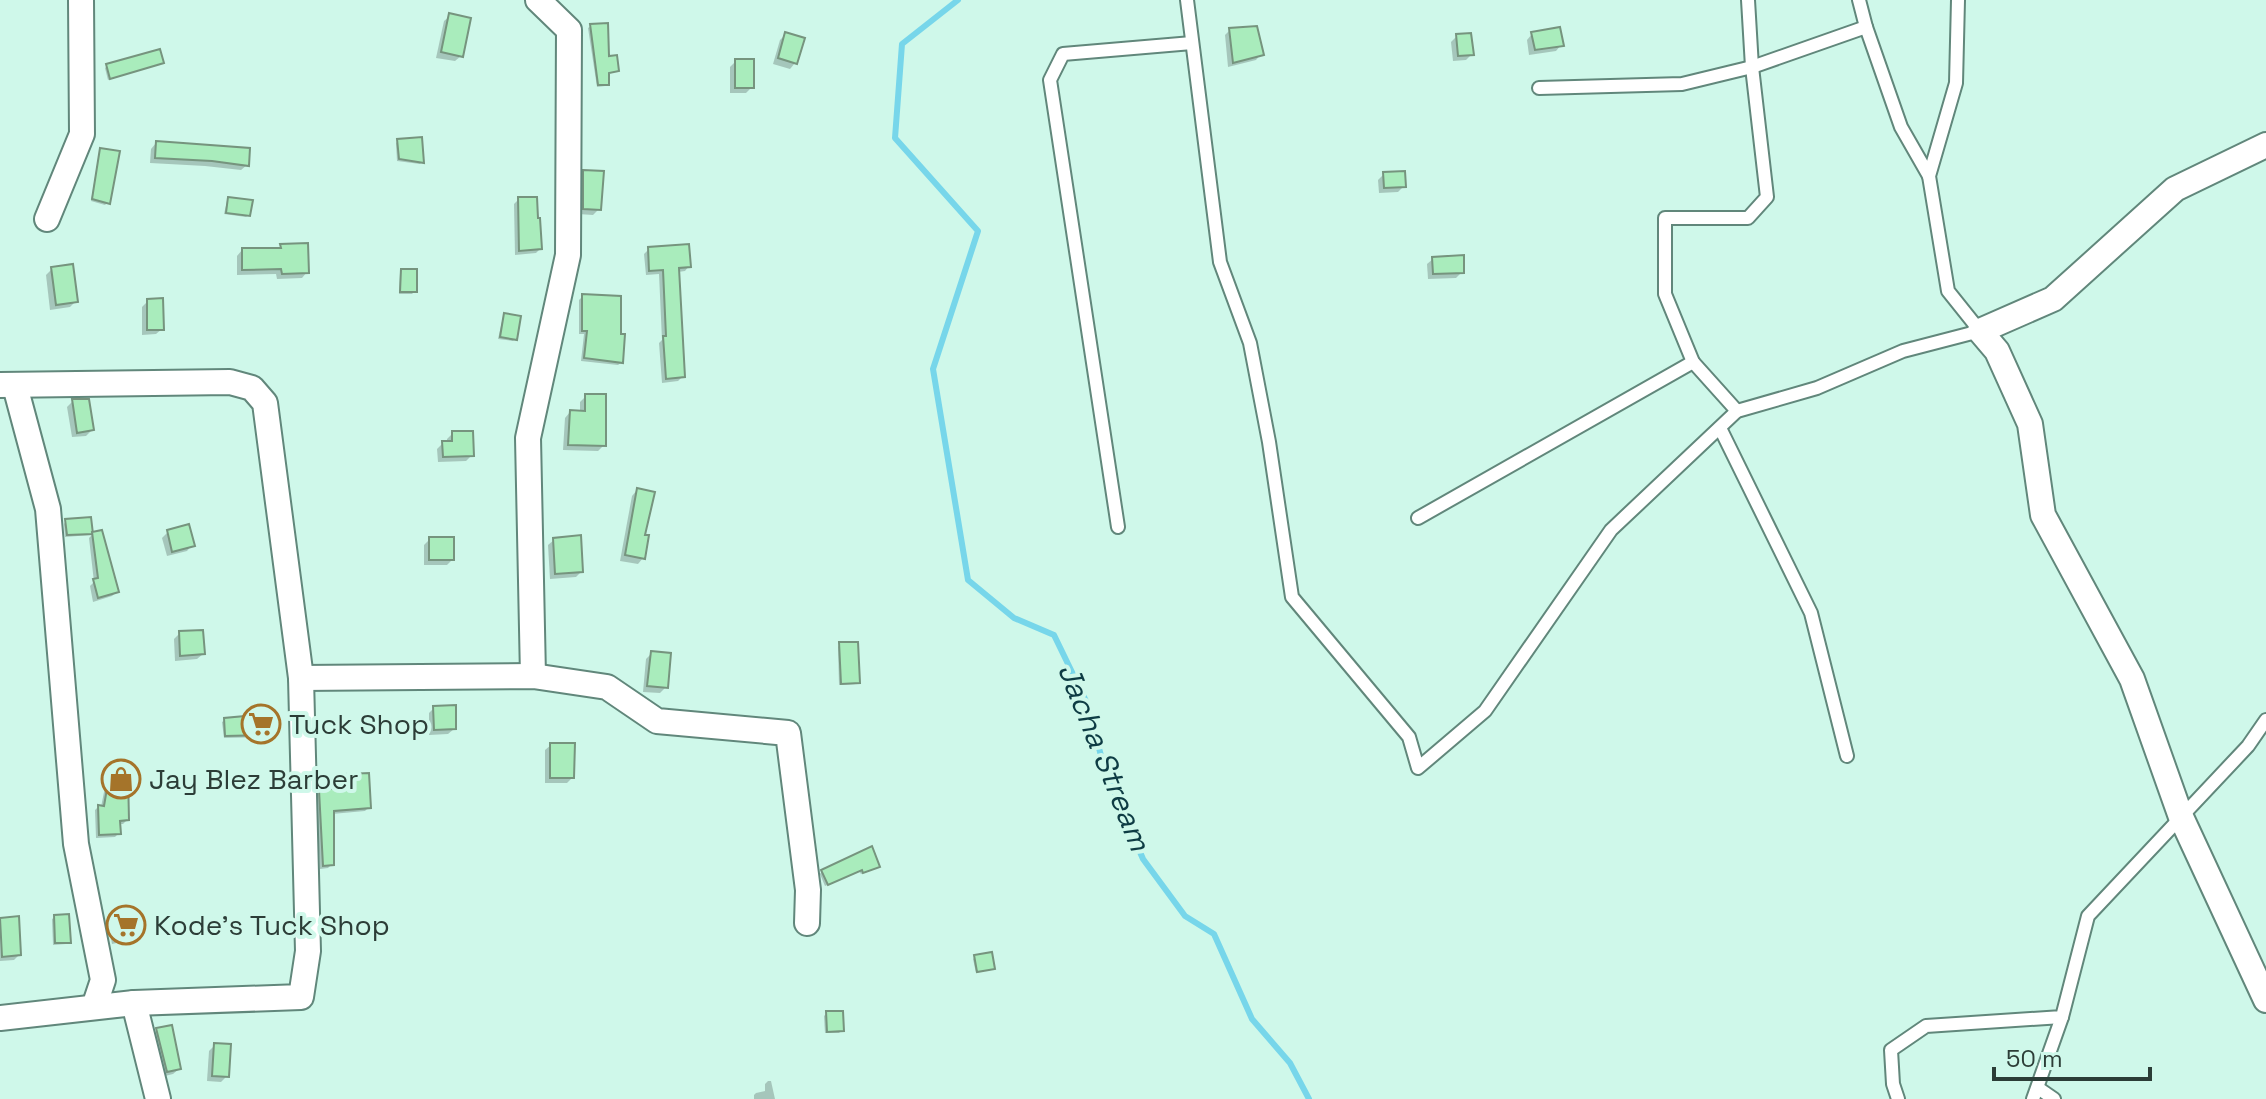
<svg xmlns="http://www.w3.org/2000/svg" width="2266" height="1099" viewBox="0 0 2266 1099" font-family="'Space Grotesk',sans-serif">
	<rect width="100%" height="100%" fill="#cff8ea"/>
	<g fill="#0003">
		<path d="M450,16L461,56L455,61L436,58L444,21Z"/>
		<path d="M591,26L607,59L617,70L607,74V84L605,86L597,87L588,28Z"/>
		<path d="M1230,30L1261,54L1256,60L1228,67L1225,35Z"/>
		<path d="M786,34L795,63L790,69L773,64L780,40Z"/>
		<path d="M1532,34L1561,45L1556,51L1529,55L1527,40Z"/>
		<path d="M1457,36L1472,54L1466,60L1453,61L1451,42Z"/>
		<path d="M736,61L752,87L746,93H730V67Z"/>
		<path d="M162,63L108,80L105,68L107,66Z"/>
		<path d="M398,141L422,162L420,164L397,161L396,143Z"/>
		<path d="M156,143L247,165L241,170L205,166L150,163L151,149Z"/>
		<path d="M101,150L108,202L105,205L91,201L99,153Z"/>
		<path d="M584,172L599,209L593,215L578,214V178Z"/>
		<path d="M1384,174L1404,186L1398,192L1379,193L1378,180Z"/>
		<path d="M229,199L249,215L246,217L224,214L227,201Z"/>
		<path d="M519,199L540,249L536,253L515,255L514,204Z"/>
		<path d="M281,246L307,272L302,278L277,279L276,274L237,275V256L242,250H277Z"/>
		<path d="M649,249L689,266L685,271L678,272L683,376L678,381L662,383L659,343L662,340L659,274L646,275L644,254Z"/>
		<path d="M1433,259L1462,272L1456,278L1428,279L1427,264Z"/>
		<path d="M52,269L76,301L70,307L50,310L46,275Z"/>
		<path d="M402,271L415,291L412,294H399L400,273Z"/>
		<path d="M583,296L622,362L618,365L581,361L584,334H579V300Z"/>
		<path d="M148,301L162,329L156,334L142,335V307Z"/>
		<path d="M505,315L515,339L513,341L498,339L503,317Z"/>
		<path d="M586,396L604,445L598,451L563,450L565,418L570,412L580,413V402Z"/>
		<path d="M73,401L92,430L86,436L72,437L67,407Z"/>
		<path d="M453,433L472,455L466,461L438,462L437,449L443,443H447V439Z"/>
		<path d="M637,490L643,558L638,564L620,561L632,496Z"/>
		<path d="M89,520L91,535L65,537L64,524L66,521Z"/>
		<path d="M168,532L192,545L187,551L167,556L162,538Z"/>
		<path d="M93,534L117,592L112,596L93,602L90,586L94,582L89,538Z"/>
		<path d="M430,539L452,560L447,565H424V545Z"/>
		<path d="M554,540L581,572L576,577L550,579L548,545Z"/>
		<path d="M180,633L203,654L197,659L175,661L174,639Z"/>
		<path d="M840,644L858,682L856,684L839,685L838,647Z"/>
		<path d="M652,653L666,687L660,693L643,692L646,659Z"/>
		<path d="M434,708L454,729L448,734L429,735V713Z"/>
		<path d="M225,720L265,735L262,737L224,738L222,722Z"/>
		<path d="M551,745L572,778L567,783H545V750Z"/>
		<path d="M111,774L127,820L123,824H118L119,833L115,837L96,838L95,810L98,807H101L107,777Z"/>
		<path d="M347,776L369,807L365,811L332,814V864L328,868L320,869L316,796L320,792L344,789L343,780Z"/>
		<path d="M875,869L861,874L859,871L825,886L820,874L822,871Z"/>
		<path d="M113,915L136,935L131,940L112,944L108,921Z"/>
		<path d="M55,917L69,942L66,944L53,945L52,919Z"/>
		<path d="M1,920L19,955L14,960L0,961Z"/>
		<path d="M975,957L993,968L976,973L973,959Z"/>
		<path d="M827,1013L842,1030L839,1033H825L824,1016Z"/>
		<path d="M157,1030L179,1069L173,1074L161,1077L151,1036Z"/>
		<path d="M215,1045L227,1076L221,1082L207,1081L209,1051Z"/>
		<path d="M768,1081H771L775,1099H754V1095L756,1093L765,1091V1084Z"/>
	</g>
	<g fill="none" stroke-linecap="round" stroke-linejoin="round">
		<path stroke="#77d6ea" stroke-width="6" d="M958,0L902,44L895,138L978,231L933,369L968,580L1014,618L1054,635L1086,701L1105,770L1143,859L1185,916L1214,934L1252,1019L1290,1063L1309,1099"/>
	</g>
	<g fill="#a9ecbc" stroke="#76947e" stroke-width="2">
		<path d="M449,13L471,18L463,57L441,52Z"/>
		<path d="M608,23L609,56L617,55L619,71L609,73V85H598L590,24Z"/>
		<path d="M1257,26L1264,55L1233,63L1229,28Z"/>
		<path d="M1560,27L1564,46L1535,50L1531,32Z"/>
		<path d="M785,32L805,38L797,64L778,58Z"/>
		<path d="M1471,33L1474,55L1458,56L1456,34Z"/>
		<path d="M160,49L164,63L110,79L106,64Z"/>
		<rect x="735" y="59" width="19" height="29"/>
		<path d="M422,137L424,163L399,159L397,139Z"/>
		<path d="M156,141L250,148L249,166L212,161L155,158Z"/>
		<path d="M100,148L120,151L110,204L92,199Z"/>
		<path d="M583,170L604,171L601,210L583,209Z"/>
		<path d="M1405,171L1406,187L1384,188L1383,172Z"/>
		<path d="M228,197L253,200L250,216L226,213Z"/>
		<path d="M518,197H537L538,218H540L542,249L519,251Z"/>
		<path d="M308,243L309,273L282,274L281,269L242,270V248H281L280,244Z"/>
		<path d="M689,244L691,267L679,268L685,377L666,379L663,336H666L663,270L649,271L648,247Z"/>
		<path d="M1464,255V273L1433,274L1432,257Z"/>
		<path d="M73,264L78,302L56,305L51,267Z"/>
		<path d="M401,269H417V292H400Z"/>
		<path d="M582,294L621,296V334H625L623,363L584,358L587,331H582Z"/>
		<path d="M163,298L164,330H147V299Z"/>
		<path d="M504,313L521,316L517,340L500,337Z"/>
		<path d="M585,394H606V446L568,445L570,410L585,411Z"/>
		<path d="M72,399H89L94,430L77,433Z"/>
		<path d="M452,431H473L474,456L443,457L442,441H452Z"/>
		<path d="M637,488L655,492L645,535H649L645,559L625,555Z"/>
		<path d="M91,517L93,534L67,535L65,519Z"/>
		<path d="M189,524L195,546L172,552L167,530Z"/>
		<path d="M102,530L119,592L98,598L93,579L98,578L92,532Z"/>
		<path d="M581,535L583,572L555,574L553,538Z"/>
		<rect x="429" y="537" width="25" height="23"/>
		<path d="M203,630L205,654L180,656L179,631Z"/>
		<path d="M839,642H858L860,683L841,684Z"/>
		<path d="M651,651L671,653L668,688L647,686Z"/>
		<path d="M456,705V729L434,730L433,706Z"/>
		<path d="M266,714L267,735L225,736L224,718Z"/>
		<path d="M550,743H575L574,778H550Z"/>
		<path d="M110,771L128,775L129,820L120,821L121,834L99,835L98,805L104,806Z"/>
		<path d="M369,773L371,808L334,811V865L323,866L319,790L347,787L346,774Z"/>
		<path d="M872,846L880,867L863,873L862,870L828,885L821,870Z"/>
		<path d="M133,909L138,935L118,940L112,913Z"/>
		<path d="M69,914L71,943H55L54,915Z"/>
		<path d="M19,916L21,955L2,957L0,918Z"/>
		<path d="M992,952L995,969L977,972L974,955Z"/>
		<path d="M826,1011H843L844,1031L827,1032Z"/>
		<path d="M172,1025L181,1069L167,1072L156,1028Z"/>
		<path d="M214,1043L231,1044L229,1077L212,1076Z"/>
	</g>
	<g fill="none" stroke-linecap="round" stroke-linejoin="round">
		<defs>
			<g id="lane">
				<path d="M1187,0L1220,262L1250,343L1269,442L1292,597L1409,737L1418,768L1485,711L1611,530L1737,411L1817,388L1903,351L1980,331L1948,291L1929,176L1956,83L1958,0"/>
				<path d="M1859,0L1866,27L1901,127L1929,176"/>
				<path d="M1539,88L1682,84L1752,67L1866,27"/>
				<path d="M1693,362L1665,294V218H1748L1767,197L1752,67L1748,0"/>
				<path d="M1720,428L1811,613L1847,756"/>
				<path d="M1418,518L1693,362L1737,411"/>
				<path d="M1118,527L1050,80L1063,54L1192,43"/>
				<path d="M2038,1088L2054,1099"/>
				<path d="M1898,1099L1893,1084L1891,1050L1926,1026L2062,1017L2088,916L2248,746L2266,720"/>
				<path d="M2033,1099L2062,1017"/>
			</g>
			<g id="street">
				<path d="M2266,145L2175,189L2053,299L1980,331L1997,351L2030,424L2043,515L2132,679L2181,817L2266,1000"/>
				<path d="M47,219L82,134L81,0"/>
				<path d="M0,385L230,382L252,388L265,403L301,678L308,951L301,997L134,1003L0,1018"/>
				<path d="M15,386L48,509L76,844L103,980L94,1007"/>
				<path d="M533,676L528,438L568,255L569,30L538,0"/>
				<path d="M301,678L533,676L607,687L657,721L788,733L808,890L807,923"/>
				<path d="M134,1003L158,1099"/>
			</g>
		</defs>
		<use href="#lane" stroke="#61877b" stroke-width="16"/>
		<use href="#street" stroke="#61877b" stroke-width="28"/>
		<use href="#lane" stroke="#fff" stroke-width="12"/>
		<use href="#street" stroke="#fff" stroke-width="24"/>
	</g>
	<defs>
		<symbol id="supermarket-ring" viewBox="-11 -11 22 22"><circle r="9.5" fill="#cff8ea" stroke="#a5742a" stroke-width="1.5"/><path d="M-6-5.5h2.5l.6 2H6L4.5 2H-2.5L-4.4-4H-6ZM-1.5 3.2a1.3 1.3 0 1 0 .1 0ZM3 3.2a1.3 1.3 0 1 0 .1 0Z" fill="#a5742a"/></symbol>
		<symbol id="shop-ring" viewBox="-11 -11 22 22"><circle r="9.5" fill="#cff8ea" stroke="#a5742a" stroke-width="1.5"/><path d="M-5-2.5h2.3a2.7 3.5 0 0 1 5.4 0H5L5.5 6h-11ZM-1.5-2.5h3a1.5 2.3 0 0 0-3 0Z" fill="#a5742a"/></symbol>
	</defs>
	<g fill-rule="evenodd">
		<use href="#supermarket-ring" x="239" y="702" width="44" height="44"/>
		<use href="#shop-ring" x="99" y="757" width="44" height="44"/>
		<use href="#supermarket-ring" x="104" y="903" width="44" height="44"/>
	</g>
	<g text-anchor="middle" stroke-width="8" stroke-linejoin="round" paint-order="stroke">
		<g font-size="28" fill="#2c3d37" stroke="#cff8ea" text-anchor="start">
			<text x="289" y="734">Tuck Shop</text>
			<text x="149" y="789">Jay Blez Barber</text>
			<text x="154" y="935">Kode's Tuck Shop</text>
		</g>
		<g font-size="30" font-style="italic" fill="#0e3c44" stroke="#cff8ea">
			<text transform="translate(1104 757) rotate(68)" y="10">Jacha Stream</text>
		</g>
	</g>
	<path d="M1994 1067v12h156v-12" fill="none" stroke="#2c3d37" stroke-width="4"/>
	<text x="2006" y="1067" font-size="24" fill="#2c3d37" stroke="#cff8ea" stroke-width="6" paint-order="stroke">50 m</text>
</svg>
